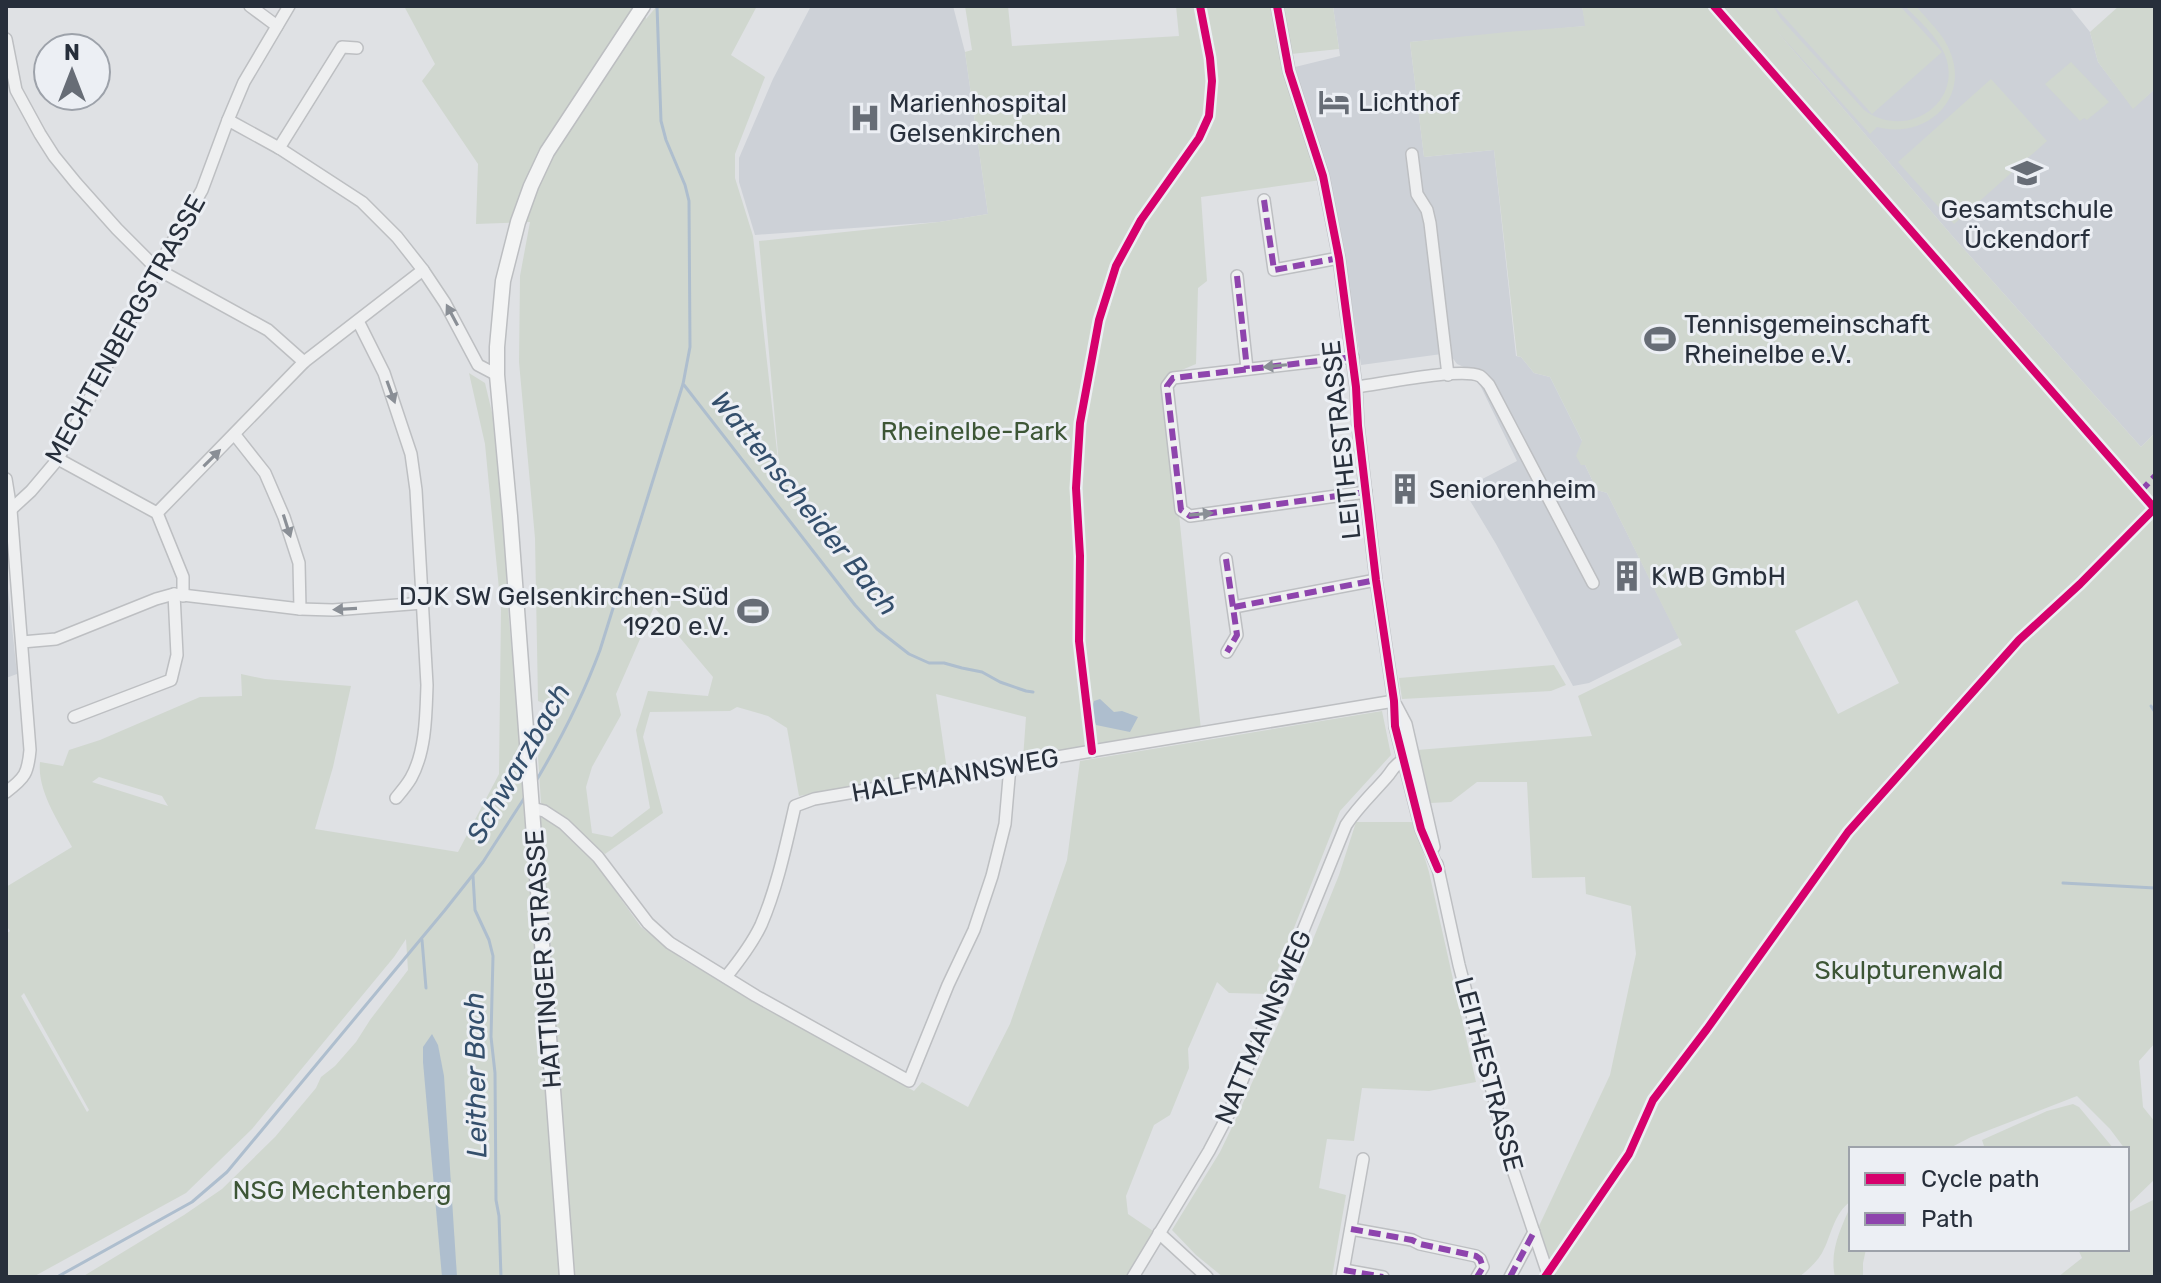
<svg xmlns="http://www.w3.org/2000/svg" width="2161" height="1283" viewBox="0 0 2161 1283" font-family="Rubik,sans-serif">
	<rect width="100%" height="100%" fill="#dfe1e4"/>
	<g fill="#cdd1d7">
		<path d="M811,6H953L965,52L988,214L939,222L755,235L739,182V158L773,79Z"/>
		<path d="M1333,6H1582L1586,26L1410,42L1424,157L1494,150L1516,356L1521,357L1534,373L1550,377L1582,441L1585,465L1597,490L1607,493L1679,638L1589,683L1573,686L1496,544L1463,489L1517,461L1481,387L1464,367L1457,364L1449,353L1361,365L1342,238L1331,183L1295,67L1340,56Z"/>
		<path d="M1755,6H2069L2090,32L2098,62L2133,108L2155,89V433L2141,447L1954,238Z"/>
		<path d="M6,570L17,674L6,678Z"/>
	</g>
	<g fill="#d0d7cf" fill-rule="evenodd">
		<path d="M404,6H645L646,19L657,6H757L731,55L765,77L735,154V178L753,236L781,487L759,241L939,222L988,214L965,52L972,50L965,6H1008L1012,46L1179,36L1176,6H1272L1284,75L1321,180L1201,197L1207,281L1198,288L1196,364L1165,377L1201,730L1023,759L1026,717L936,694L947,770L799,796L787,728L768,716L737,707L730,711L650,712L643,737L663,813L605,854L572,824L541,803L538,756L546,742L542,737L561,710L538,701L535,538L519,362L520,276L530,222L476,224L478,164L422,81L435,64ZM654,607L713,677L708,696L648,691L636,730L650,808L612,837L592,833L586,787L592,767L621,715L616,694Z"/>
		<path d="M1284,6H1333L1339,49L1291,54Z"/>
		<path d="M1582,6H1773L1781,19L1864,110C1906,141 1964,103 1945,55C1937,36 1919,21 1905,6H1916C1929,22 1946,36 1952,57C1967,104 1922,139 1877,127L1870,134L1775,29L1954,238L2141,447L2155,433V1043L2139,1061L2143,1107L2155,1122V1179L2127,1206V1149H2125L2110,1129L2077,1096L1971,1137L1948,1149H1851V1201C1833,1214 1832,1235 1822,1253C1816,1263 1808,1270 1799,1277H1555L1554,1272L1559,1263L1603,1196L1599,1193L1555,1262L1550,1261L1539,1226L1610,1075L1636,954L1631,906L1586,894L1585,877L1532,878L1527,782H1477L1451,802L1430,803L1417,750L1592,736L1578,696L1682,645L1607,493L1597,490L1585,465H1581L1576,456L1582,441L1550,377L1534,373L1521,357L1517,356L1494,150L1424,157L1410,42L1507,32L1585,26ZM1857,600L1899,683L1838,714L1795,631Z"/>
		<path d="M1900,6L1942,52L1872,114L1775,7Z"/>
		<path d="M2119,6H2152L2155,9V89L2133,109L2098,62L2090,32Z"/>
		<path d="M2071,62L2109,102L2087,120L2084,118L2080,121L2045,84Z"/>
		<path d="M1991,79L2047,141L1954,224L1898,162Z"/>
		<path d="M469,373L485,383L498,438L509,620L535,889L563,1277H82L184,1215L222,1189L275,1137L316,1088L321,1077L335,1066L356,1042L370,1020L408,970L406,939L394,957L252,1129L186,1193L33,1277H6V934L10,931L6,925V887L72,847C59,822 37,791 40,762L63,766L69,750L100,740L200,697L242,696L241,674L265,679L351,686L333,767L315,829L458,852L499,774L501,610L485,444ZM99,777L162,796L168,806L92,782ZM24,993L89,1110L87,1112L21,996Z"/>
		<path d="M1554,665L1566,685L1551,691L1402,699L1399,678Z"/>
		<path d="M1382,711L1391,755L1340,811L1268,994L1229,993L1217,982L1188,1049L1189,1068L1170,1115L1154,1125L1126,1196L1128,1214L1156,1233L1130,1277H570L535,812L561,826L593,860L641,927L682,959L914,1091L922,1082L968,1107L1010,1024L1067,860L1080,761Z"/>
		<path d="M1356,822H1414L1429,872L1476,1082L1429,1091L1362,1088L1354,1141L1327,1139L1319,1188L1346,1195L1332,1277H1223L1196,1255L1172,1230L1220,1152L1235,1121L1287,1004L1339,875Z"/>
		<path d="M2073,1104L2079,1107L2114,1149H2012L2010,1147L2006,1149H1985L1982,1140L2047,1111Z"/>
		<path d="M2155,1199V1277H2058L2082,1258L2078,1249H2127V1213Z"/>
		<path d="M1851,1205V1249H1866L1863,1263V1277H1835C1829,1251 1841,1228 1851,1205Z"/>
	</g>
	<g fill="#aebece">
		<path d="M1100,699L1114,712L1122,711L1138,717L1130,732L1096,725C1093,719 1092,707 1094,701Z"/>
		<path d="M432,1034L438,1045L444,1076L457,1277H442L423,1062V1047Z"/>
	</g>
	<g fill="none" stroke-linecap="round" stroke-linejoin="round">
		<g stroke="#aebece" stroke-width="3">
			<path d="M684,385L855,605L877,629L909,654L929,663H944L962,668L982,672L1000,682L1026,691L1033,692"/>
			<path d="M2151,706L2155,712"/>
			<path d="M536,781C561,739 583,696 600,650L683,384L690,347L689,201L685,185L666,140L661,121L657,6"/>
			<path d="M473,876L475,910L489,940L493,956L491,1037L495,1073L496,1200L499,1216L501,1277"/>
			<path d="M2063,883L2155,888"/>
			<path d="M422,940L426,988"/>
			<path d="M57,1277L192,1202L227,1172L445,910L483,862L525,797"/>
		</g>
		<defs>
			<g id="minor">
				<path d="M250,6L277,26"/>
				<path d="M1277,6L1289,71L1323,176L1339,258L1356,387L1358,426L1376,580L1394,701L1395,726L1421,829L1438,869"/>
				<path d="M6,39L16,90L40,134L54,156L76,183L117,229L157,269L268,330L304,362"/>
				<path d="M228,120L279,148L362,202L397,237L423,270L445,303L478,365L497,375"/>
				<path d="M279,148L342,47L357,48"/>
				<path d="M1412,154L1417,194L1427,210L1430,223L1448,375"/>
				<path d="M1264,200L1274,270L1339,258"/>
				<path d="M1237,276L1247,369"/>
				<path d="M358,321L384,373L411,454L416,490L427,685C426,714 426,751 411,778C407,785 401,792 396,798"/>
				<path d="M1353,357L1173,378L1167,386L1181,510L1190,516L1366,492"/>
				<path d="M1356,387C1381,384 1461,367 1480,376C1482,377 1488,384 1489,385L1593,583"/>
				<path d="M235,435L265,473L284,517L299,563L300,609"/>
				<path d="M58,459L157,513L183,577V596"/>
				<path d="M6,479L11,510L30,750C28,773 25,778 6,792"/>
				<path d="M157,513L304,362L423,270"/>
				<path d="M6,514L31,491L58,459L157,269L202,190L228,120L244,82L289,6"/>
				<path d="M1226,559L1237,635L1227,652"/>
				<path d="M1234,607L1376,580"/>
				<path d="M22,642L56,639L156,599L174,594L300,609L333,610L423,603"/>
				<path d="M1396,705L1406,724L1434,847"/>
				<path d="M74,717L171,680L177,655L174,594"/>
				<path d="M532,808L544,811L564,824L598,857L648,923L670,943L756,996L909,1081L948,985L974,930L992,876L1005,824L1010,766"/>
				<path d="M1437,864L1459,965L1512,1167L1549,1277"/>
				<path d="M726,977C739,961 752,944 761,925C777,888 786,845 795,806L814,799L1092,751L1394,701"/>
				<path d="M1351,1229L1412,1240L1420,1244L1476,1256L1480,1259L1483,1267L1477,1277"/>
				<path d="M1159,1233L1207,1277"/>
				<path d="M1344,1270L1383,1277"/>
				<path d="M1133,1277L1209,1151L1228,1115L1346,825C1358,807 1372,794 1386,778C1394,769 1391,768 1404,759"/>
				<path d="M1342,1277L1363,1159"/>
				<path d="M1510,1277L1534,1232"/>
			</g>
			<path id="major" d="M567,1277L510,516L497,375V347L503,281L518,222L531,186L547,152L643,6"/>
		</defs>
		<use href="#minor" stroke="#bdbfc2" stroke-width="14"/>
		<use href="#major" stroke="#bcbec1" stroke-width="17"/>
		<use href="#minor" stroke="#eeeff0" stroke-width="11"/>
		<use href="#major" stroke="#f3f4f4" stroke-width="14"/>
		<g stroke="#8e44ad" stroke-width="6" stroke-dasharray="12 6" stroke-linecap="butt">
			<path d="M1264,200L1274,270L1339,258"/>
			<path d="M1237,276L1247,369"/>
			<path d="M1353,357L1173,378L1167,386L1181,510L1190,516L1366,492"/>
			<path d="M2140,492L2155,476"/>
			<path d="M1226,559L1237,635L1227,652"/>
			<path d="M1234,607L1376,580"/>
			<path d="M1351,1229L1412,1240L1420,1244L1476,1256L1480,1259L1483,1267L1477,1277"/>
			<path d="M1344,1270L1383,1277"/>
			<path d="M1510,1277L1534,1232"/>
		</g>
		<defs>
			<g id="cycleway">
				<path d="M1277,6L1289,71L1323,176L1339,258L1356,387L1358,426L1376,580L1394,701L1395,726L1421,829L1438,869"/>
				<path d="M1714,6L2155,509"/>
				<path d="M1092,751L1079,641L1080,556L1076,488L1080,423L1099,320L1116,266L1141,220L1199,138L1209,116L1212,81L1210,58L1200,6"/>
				<path d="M1545,1277L1629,1154L1653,1100L1707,1029L1848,832L2019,640L2080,584L2155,508"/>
			</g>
		</defs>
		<use href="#cycleway" stroke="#eceff4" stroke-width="13"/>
		<use href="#cycleway" stroke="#d6006c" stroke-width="8"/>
	</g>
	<defs><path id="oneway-solid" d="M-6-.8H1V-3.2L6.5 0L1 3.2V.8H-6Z" transform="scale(2)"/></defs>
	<g fill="#8a8f96">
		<use href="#oneway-solid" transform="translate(452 315) rotate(-118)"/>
		<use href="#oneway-solid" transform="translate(1275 366) rotate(174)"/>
		<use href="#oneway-solid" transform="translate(391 392) rotate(70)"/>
		<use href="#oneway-solid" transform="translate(212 458) rotate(-45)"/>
		<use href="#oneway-solid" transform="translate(1201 514) rotate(-5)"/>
		<use href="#oneway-solid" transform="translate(287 526) rotate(72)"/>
		<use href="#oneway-solid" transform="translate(345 609) rotate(177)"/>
	</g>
	<defs>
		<symbol id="hotel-bare" viewBox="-9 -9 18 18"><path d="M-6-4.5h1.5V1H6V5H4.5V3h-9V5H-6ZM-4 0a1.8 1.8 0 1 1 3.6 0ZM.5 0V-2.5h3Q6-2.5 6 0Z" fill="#676d76" stroke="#eceff4" stroke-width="2.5" paint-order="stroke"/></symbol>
		<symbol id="hospital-bare" viewBox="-9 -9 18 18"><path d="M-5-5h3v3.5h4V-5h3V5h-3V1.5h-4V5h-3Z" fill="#676d76" stroke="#eceff4" stroke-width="2.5" paint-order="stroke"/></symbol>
		<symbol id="school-bare" viewBox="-9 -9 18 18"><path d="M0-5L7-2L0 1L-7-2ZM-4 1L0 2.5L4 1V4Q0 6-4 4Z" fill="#676d76" stroke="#eceff4" stroke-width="2.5" paint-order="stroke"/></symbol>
		<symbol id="stadium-bare" viewBox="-9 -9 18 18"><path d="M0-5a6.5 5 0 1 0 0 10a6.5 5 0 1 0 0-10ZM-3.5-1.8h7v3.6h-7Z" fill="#676d76" stroke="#eceff4" stroke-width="2.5" paint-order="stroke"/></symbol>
		<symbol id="building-bare" viewBox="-9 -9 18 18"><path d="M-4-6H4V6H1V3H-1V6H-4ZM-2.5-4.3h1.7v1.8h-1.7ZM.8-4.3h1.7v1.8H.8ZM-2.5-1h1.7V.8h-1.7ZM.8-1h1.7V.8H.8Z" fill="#676d76" stroke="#eceff4" stroke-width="2.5" paint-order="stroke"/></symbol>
	</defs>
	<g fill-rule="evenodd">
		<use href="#hotel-bare" x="1312" y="80" width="44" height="44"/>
		<use href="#hospital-bare" x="843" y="96" width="44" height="44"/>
		<use href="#school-bare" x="2005" y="151" width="44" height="44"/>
		<use href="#stadium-bare" x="1638" y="317" width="44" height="44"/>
		<use href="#building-bare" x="1383" y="467" width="44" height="44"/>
		<use href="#building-bare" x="1605" y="554" width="44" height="44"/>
		<use href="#stadium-bare" x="731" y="589" width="44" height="44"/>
	</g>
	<g text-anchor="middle" stroke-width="6" stroke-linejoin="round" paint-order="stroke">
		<g font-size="26" fill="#272f3b" stroke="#eceff4" text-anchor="start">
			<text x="1358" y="111">Lichthof</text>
			<text x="889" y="112">Marienhospital<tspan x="889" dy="30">Gelsenkirchen</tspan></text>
			<text x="2027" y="218" text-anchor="middle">Gesamtschule<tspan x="2027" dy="30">Ückendorf</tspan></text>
			<text x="1684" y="333">Tennisgemeinschaft<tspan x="1684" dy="30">Rheinelbe e.V.</tspan></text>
			<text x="1429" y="498">Seniorenheim</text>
			<text x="1651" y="585">KWB GmbH</text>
			<text x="729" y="605" text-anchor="end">DJK SW Gelsenkirchen-Süd<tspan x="729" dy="30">1920 e.V.</tspan></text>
		</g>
		<g font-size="26" fill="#272f3b" stroke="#eceff4">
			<text transform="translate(125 329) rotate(-61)" y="9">MECHTENBERGSTRASSE</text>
			<text transform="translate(1341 440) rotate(-96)" y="9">LEITHESTRASSE</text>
			<text transform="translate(955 775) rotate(-10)" y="9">HALFMANNSWEG</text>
			<text transform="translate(543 959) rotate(-94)" y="9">HATTINGER STRASSE</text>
			<text transform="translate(1263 1027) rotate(-67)" y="9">NATTMANNSWEG</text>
			<text transform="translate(1489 1074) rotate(75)" y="9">LEITHESTRASSE</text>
		</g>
		<g font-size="26" fill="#3d5636" stroke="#eceff4">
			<text x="974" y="440">Rheinelbe-Park</text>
			<text x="1909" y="979">Skulpturenwald</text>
			<text x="342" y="1199">NSG Mechtenberg</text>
		</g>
		<g font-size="28" font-style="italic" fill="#344f6c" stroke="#eceff4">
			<text transform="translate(805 503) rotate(51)" y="10">Wattenscheider Bach</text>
			<text transform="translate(518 763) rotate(-60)" y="10">Schwarzbach</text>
			<text transform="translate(475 1075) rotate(-91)" y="10">Leither Bach</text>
		</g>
	</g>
	<rect width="2161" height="1283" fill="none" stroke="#272f3b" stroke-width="16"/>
	<rect x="1849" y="1147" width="280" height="104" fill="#eceff4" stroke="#9da2aa" stroke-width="2"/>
	<rect x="1865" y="1173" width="40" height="12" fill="#d6006c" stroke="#9da2aa" stroke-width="2"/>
	<text x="1921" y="1187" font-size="24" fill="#272f3b">Cycle path</text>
	<rect x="1865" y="1213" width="40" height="12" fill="#8e44ad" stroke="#9da2aa" stroke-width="2"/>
	<text x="1921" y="1227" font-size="24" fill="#272f3b">Path</text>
	<g transform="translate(72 72)"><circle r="38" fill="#eceff4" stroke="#9da2aa" stroke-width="2"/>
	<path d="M0-6L14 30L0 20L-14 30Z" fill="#676d76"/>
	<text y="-12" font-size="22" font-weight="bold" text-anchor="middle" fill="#272f3b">N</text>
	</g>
</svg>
